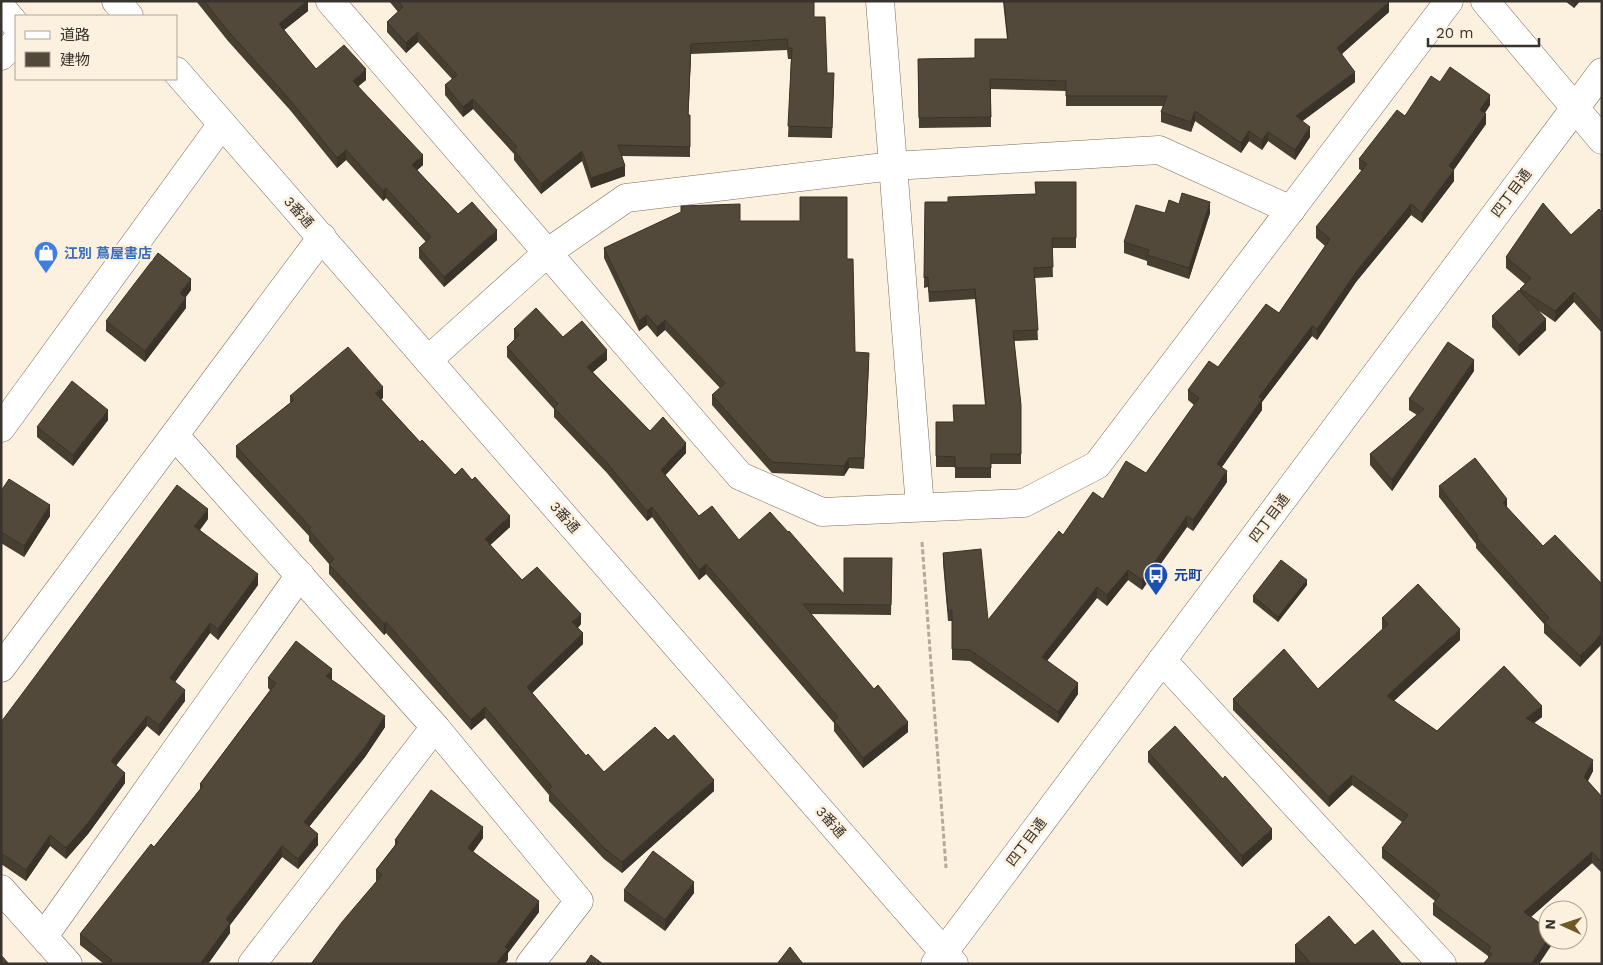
<svg xmlns="http://www.w3.org/2000/svg" width="1603" height="965" viewBox="0 0 1603 965" font-family="'Work Sans','Noto Sans JP',sans-serif">
	<rect width="100%" height="100%" fill="#fcf0de"/>
	<g fill="none" stroke-linecap="round" stroke-linejoin="round">
		<defs>
			<g id="minor">
				<path d="M116,1L129,16"/>
				<path d="M330,1L740,476L822,512L1024,503L1097,465L1449,1"/>
				<path d="M880,1L920,507"/>
				<path d="M1485,1L1602,140"/>
				<path d="M1,7L16,25"/>
				<path d="M1,56L16,42"/>
				<path d="M176,71L954,964"/>
				<path d="M428,360L547,253L626,198L893,166L1159,150L1291,210"/>
				<path d="M1,428L222,124"/>
				<path d="M175,436L435,727L579,901L530,964"/>
				<path d="M1162,660L1442,964"/>
				<path d="M1,668L322,237"/>
				<path d="M1,889L68,964"/>
				<path d="M44,936L300,575"/>
				<path d="M252,964L435,727"/>
				<path d="M935,964L1602,72"/>
			</g>
		</defs>
		<use href="#minor" stroke="#796e5f" stroke-width="29"/>
		<path stroke="#b3aa9c" stroke-width="3" stroke-dasharray="5 2.5" stroke-linecap="butt" d="M922,542L946,868"/>
		<use href="#minor" stroke="#fff" stroke-width="28"/>
	</g>
	<g fill="#473f32">
		<path d="M196,1H308V11L284,30L316,69L366,80L358,86L423,165L417,170L458,214L497,240L444,287L419,258V248L426,242L386,198L383,201L346,160L337,168L290,110L228,41Z"/>
		<path d="M389,1H814V17L827,73L834,84L832,138L788,137L791,59H788L787,50L691,54L688,115H690V157L622,156L625,176L591,188L582,161L541,194L514,160V154L473,109L463,117L445,95V85L452,79L418,42L406,53L387,32V22L398,12Z"/>
		<path d="M1003,1H1389V12L1342,54L1355,82L1302,121L1310,137L1295,160L1268,141L1262,150L1249,141L1241,153L1195,121L1191,132L1161,122V112L1163,106H1066V91L991,89V127L919,128L918,59L975,58L1007,39Z"/>
		<path d="M1565,1H1580L1574,8Z"/>
		<path d="M1440,82L1490,105L1485,113L1486,124L1453,170L1454,181L1422,223L1411,215L1356,282L1317,340L1312,336L1262,402V410L1222,467L1227,482L1193,531L1187,527L1142,590L1128,580L1107,606L1097,598L1047,661L1078,694L1058,723L970,661L952,660V621H948L943,563V553L988,620L1063,535L1103,499L1146,473L1194,405L1188,400V390L1218,367L1279,313L1325,246L1316,238V227L1362,171L1359,169V159Z"/>
		<path d="M1076,182V248H1052L1053,277L1035,278L1038,340L1014,341L1021,405V464H991V478H955V467H936V422H953L985,405L975,299L929,302L928,287L924,288L925,202H948L1035,194Z"/>
		<path d="M1602,212V333L1574,302L1555,322L1539,311L1546,330L1519,356L1492,327V316L1520,291V289L1525,284L1506,268V257L1571,235Z"/>
		<path d="M1165,213H1210L1189,279L1147,265V261L1124,253V242Z"/>
		<path d="M740,221L847,259L855,352L869,363L864,469L849,468L844,476L772,473L712,405V395L720,388L665,330L657,337L647,325L639,331L604,258V248Z"/>
		<path d="M191,290L186,297V308L145,362L106,331V321Z"/>
		<path d="M514,329L563,337L607,360L593,372L650,431L686,453L665,475L699,516L739,540L844,594L892,558L891,615L811,614L908,732L863,768L834,731V723L706,574L699,580L652,517L647,521L607,473L554,417V409L507,357V347L515,340L514,339Z"/>
		<path d="M1474,371L1392,491L1370,465V454L1417,415L1409,410V399Z"/>
		<path d="M290,396L383,398L381,399L420,442L510,527L490,545L522,580L581,624L578,628L583,644L532,693L586,756L604,772L714,791L622,873L604,859L549,801V795L485,718L471,730L386,633L384,635L329,574V564L309,541V536L236,457V446L290,403Z"/>
		<path d="M108,420L73,466L37,437V427Z"/>
		<path d="M1439,486L1507,508L1543,546L1602,584L1580,667L1544,633V624L1476,548V544L1439,497Z"/>
		<path d="M1,491L50,516L24,557L1,543Z"/>
		<path d="M208,519L200,530L258,585L218,640L210,633L175,682L185,701L159,736L147,726L116,765L125,783L88,834L66,859L50,846L26,881L1,864V722Z"/>
		<path d="M1307,585L1278,622L1253,602V596Z"/>
		<path d="M1382,618L1460,640L1394,701L1437,731L1542,717L1534,723L1593,771L1588,781L1602,797V873L1592,863L1531,917L1553,940V943L1488,959V956L1433,915V904L1435,901L1382,858V848L1402,822L1352,785L1329,807L1233,710V699L1318,689L1383,629H1382Z"/>
		<path d="M268,678L332,680L385,727L365,757L309,827L318,845L298,869L282,857L230,925V933L208,964H104L80,945V934L154,847L200,789V784L270,690L268,688Z"/>
		<path d="M1148,752L1272,839L1242,867L1148,762Z"/>
		<path d="M483,838L473,852L539,912L508,953V960L376,881V870L395,845V840Z"/>
		<path d="M624,890L694,893L665,931L624,901Z"/>
		<path d="M1295,945H1355L1402,964H1295Z"/>
	</g>
	<g fill="#3a3329">
		<path d="M307,1H308V11L279,34V24Z"/>
		<path d="M1574,1H1580L1574,8Z"/>
		<path d="M1389,2V12L1337,58V48Z"/>
		<path d="M418,32V42L406,53V43Z"/>
		<path d="M691,44V54L688,125V115Z"/>
		<path d="M366,69V80L353,91V81Z"/>
		<path d="M1355,72V82L1296,126V116Z"/>
		<path d="M1490,95V105L1480,120V110Z"/>
		<path d="M473,99V109L463,117V107Z"/>
		<path d="M1195,111V121L1191,132V122Z"/>
		<path d="M1486,114V124L1449,177V166Z"/>
		<path d="M1310,127V137L1295,160V150Z"/>
		<path d="M1249,131V141L1241,153V143Z"/>
		<path d="M1268,132V141L1262,150V140Z"/>
		<path d="M346,150V160L337,168V158Z"/>
		<path d="M582,151V161L541,194V184Z"/>
		<path d="M423,155V165L412,175V165Z"/>
		<path d="M625,166V176L591,188V178Z"/>
		<path d="M1454,170V181L1422,223V213Z"/>
		<path d="M386,188V198L383,201V191Z"/>
		<path d="M1210,202V213L1189,279V268Z"/>
		<path d="M1411,204V215L1356,282L1317,340V329L1356,272Z"/>
		<path d="M497,230V240L444,287V277Z"/>
		<path d="M191,279V290L180,304V293Z"/>
		<path d="M1574,292V302L1555,322V311Z"/>
		<path d="M186,298V308L145,362V351Z"/>
		<path d="M647,315V325L639,331V321Z"/>
		<path d="M1546,319V330L1519,356V345Z"/>
		<path d="M665,320V330L657,337V327Z"/>
		<path d="M1312,326V336L1262,402V410L1217,474V464L1259,397Z"/>
		<path d="M607,350V360L587,377V367Z"/>
		<path d="M1474,360V371L1392,491V480Z"/>
		<path d="M383,387V398L375,404V393Z"/>
		<path d="M108,410V420L73,466V455Z"/>
		<path d="M686,443V453L661,480V470Z"/>
		<path d="M849,458V468L844,476V466Z"/>
		<path d="M1227,471V482L1193,531V520Z"/>
		<path d="M1507,499V510L1503,503Z"/>
		<path d="M50,505V516L24,557V546Z"/>
		<path d="M652,507V517L647,521V511Z"/>
		<path d="M208,509V519L194,537V526Z"/>
		<path d="M510,516V527L485,550V539Z"/>
		<path d="M1187,516V527L1142,590V580Z"/>
		<path d="M706,564V574L699,580V570Z"/>
		<path d="M1128,570V580L1107,606V595Z"/>
		<path d="M258,574V585L218,640V629Z"/>
		<path d="M1307,580V585L1278,622V617Z"/>
		<path d="M1097,587V598L1042,667V657Z"/>
		<path d="M581,614V624L572,633V622Z"/>
		<path d="M386,622V633L384,635V624Z"/>
		<path d="M210,623V633L170,689V678Z"/>
		<path d="M1460,629V640L1387,707V696Z"/>
		<path d="M583,633V644L527,698V687Z"/>
		<path d="M1602,633V644L1580,667V656Z"/>
		<path d="M332,669V680L326,687V676Z"/>
		<path d="M1078,683V694L1058,723V712Z"/>
		<path d="M185,690V701L159,736V725Z"/>
		<path d="M1542,706V717L1526,729V718Z"/>
		<path d="M485,707V718L471,730V720Z"/>
		<path d="M147,716V726L111,772V761Z"/>
		<path d="M385,716V727L365,757L304,833V822Z"/>
		<path d="M908,722V732L863,768V758Z"/>
		<path d="M1593,760V771L1584,788V777Z"/>
		<path d="M125,773V783L88,834L66,859V848Z"/>
		<path d="M1352,775V785L1329,807V797Z"/>
		<path d="M714,780V791L622,873V862Z"/>
		<path d="M483,827V838L468,859V848Z"/>
		<path d="M1272,829V839L1242,867V856Z"/>
		<path d="M318,834V845L298,869V859Z"/>
		<path d="M50,835V846L26,881V870Z"/>
		<path d="M282,846V857L230,925V933L208,964H200L226,919Z"/>
		<path d="M1592,852V863L1524,923V912Z"/>
		<path d="M694,882V893L665,931V920Z"/>
		<path d="M539,901V912L508,953V960L505,964H496L505,947Z"/>
		<path d="M1548,939V940H1553V943L1539,964H1531Z"/>
	</g>
	<g fill="#53493a" stroke="#3a3329">
		<path d="M204,1H307L279,24L316,69L344,45L366,69L353,81L423,155L412,165L458,214L472,202L497,230L444,277L419,248L431,237L386,188L383,191L346,150L337,158L290,100L228,31Z"/>
		<path d="M398,1H814V17H825L827,73H834L832,128L788,126L792,48H788L787,39L691,44L688,115H690V147L618,145L625,166L591,178L582,151L541,184L514,150L517,147L473,99L463,107L445,85L457,75L418,32L406,43L387,22L403,7Z"/>
		<path d="M1004,1H1389V2L1337,48L1355,72L1296,116L1310,127L1295,150L1268,132L1262,140L1249,131L1241,143L1195,111L1191,122L1161,112L1167,96H1066V81L990,79L991,117L919,118L918,59L975,58V39H1008Z"/>
		<path d="M1450,67L1490,95L1480,110L1486,114L1449,166L1454,170L1422,213L1411,204L1356,272L1317,329L1312,326L1259,397L1262,399L1217,464L1227,471L1193,520L1187,516L1142,580L1128,570L1107,595L1097,587L1042,657L1078,683L1058,712L970,650L952,649V610L948,611L943,553L981,549L988,620L1059,531L1063,535L1093,492L1103,499L1126,461L1146,473L1199,398L1188,390L1209,361L1218,367L1266,304L1279,313L1330,239L1316,227L1367,164L1359,159L1397,110L1405,116L1431,76L1440,82Z"/>
		<path d="M1035,182H1076V238H1052L1053,267L1034,268L1038,330L1013,331L1021,405V454H991V468H955V457L936,456V422H954L953,405H986L975,289L929,292L928,277L924,278L925,202H948V197L1036,194Z"/>
		<path d="M1182,193L1210,202L1189,268L1147,255L1149,250L1124,242L1136,205L1165,213L1169,200L1179,204Z"/>
		<path d="M800,197H847V259H853L855,352L869,353L864,458H849L844,466L772,462L712,395L725,383L665,320L657,327L647,315L639,321L604,248L681,212V206L740,204V221H800Z"/>
		<path d="M1543,203L1571,235L1599,209L1602,212V323L1574,292L1555,311L1520,289L1531,278L1506,257Z"/>
		<path d="M158,253L191,279L180,293L186,298L145,351L106,321Z"/>
		<path d="M1519,290L1546,319L1519,345L1492,316Z"/>
		<path d="M536,308L563,337L582,321L607,350L587,367L650,431L663,417L686,443L661,470L699,516L712,506L739,540L770,512L788,532L789,531L844,594V558H892L891,605L803,604L874,689L878,685L908,722L863,758L834,721L838,717L706,564L699,570L652,507L647,511L607,463L554,408L558,404L507,347L519,335L514,329Z"/>
		<path d="M1448,342L1474,360L1392,480L1370,454L1424,409L1409,399Z"/>
		<path d="M348,347L383,387L375,393L420,442L422,440L455,475L462,468L472,480L475,477L510,516L485,539L522,580L537,567L581,614L572,622L583,633L527,687L586,756L588,754L604,772L655,727L668,740L674,735L714,780L622,862L604,848L549,790L552,787L485,707L471,720L386,622L384,624L329,564L334,559L309,530L311,528L236,446L294,400L290,396Z"/>
		<path d="M72,381L108,410L73,455L37,427Z"/>
		<path d="M1475,458L1507,499L1503,503L1543,546L1555,535L1602,584V633L1580,656L1544,622L1549,618L1476,537L1478,536L1439,486Z"/>
		<path d="M9,479L50,505L24,546L1,532V491Z"/>
		<path d="M177,485L208,509L194,526L258,574L218,629L210,623L170,678L185,690L159,725L147,716L111,761L125,773L88,823L66,848L50,835L26,870L1,853V722L25,690Z"/>
		<path d="M1281,560L1307,580L1278,617L1253,596Z"/>
		<path d="M1418,584L1460,629L1387,696L1437,731L1504,666L1542,706L1526,718L1593,760L1584,777L1602,797V863L1592,852L1524,912L1548,929V939L1531,964H1483L1492,954L1488,951L1491,947L1433,904L1440,895L1382,848L1408,815L1352,775L1329,797L1233,699L1284,649L1318,689L1388,624L1382,618Z"/>
		<path d="M296,641L332,669L326,676L385,716L365,747L304,822L318,834L298,859L282,846L226,919L230,923L200,964H109L112,960L80,934L151,844L154,847L203,786L200,784L276,683L268,678Z"/>
		<path d="M1175,726L1223,779L1225,776L1272,829L1242,856L1148,752Z"/>
		<path d="M431,790L483,827L468,848L539,901L505,947L508,949L496,964H311L342,922L382,875L376,870L398,842L395,840Z"/>
		<path d="M653,851L694,882L665,920L624,890Z"/>
		<path d="M1329,916L1355,945L1373,930L1402,964H1311L1295,945Z"/>
		<path d="M790,947L803,964H777Z"/>
		<path d="M1,955L9,964H1Z"/>
		<path d="M591,955L603,964H585Z"/>
	</g>
	<defs>
		<symbol id="shop-pin" viewBox="-11 -11 22 30"><path d="M0 17L-7.5 6A9.5 9.5 0 1 1 7.5 6Z" fill="#3f7fe0" stroke="#fcf0de"/><path d="M-5-2.5h2.3a2.7 3.5 0 0 1 5.4 0H5L5.5 6h-11ZM-1.5-2.5h3a1.5 2.3 0 0 0-3 0Z" fill="#fff"/></symbol>
		<symbol id="bus-pin" viewBox="-11 -11 22 30"><path d="M0 17L-7.5 6A9.5 9.5 0 1 1 7.5 6Z" fill="#1a4fb4" stroke="#fcf0de"/><path d="M-5-6H5V4H4V6H2V4H-2V6H-4V4H-5ZM-3.5-4V0h7V-4ZM-3.5 1.2v1.5H-2V1.2ZM2 1.2v1.5H3.5V1.2Z" fill="#fff"/></symbol>
	</defs>
	<g fill-rule="evenodd">
		<use href="#shop-pin" x="32" y="239" width="28" height="38"/>
		<use href="#bus-pin" x="1142" y="561" width="28" height="38"/>
	</g>
	<g text-anchor="middle" stroke-width="5" stroke-linejoin="round" paint-order="stroke">
		<g font-size="14" fill="#38332c" stroke="#fcf0de">
			<text transform="translate(1511 193) rotate(-53)" y="5">四丁目通</text>
			<text transform="translate(299 212) rotate(49)" y="5">3番通</text>
			<text transform="translate(565 517) rotate(49)" y="5">3番通</text>
			<text transform="translate(1269 518) rotate(-53)" y="5">四丁目通</text>
			<text transform="translate(831 822) rotate(49)" y="5">3番通</text>
			<text transform="translate(1026 842) rotate(-53)" y="5">四丁目通</text>
		</g>
		<g font-size="14" font-weight="bold" fill="#366cbe" stroke="#fcf0de" text-anchor="start">
			<text x="64" y="258">江別 蔦屋書店</text>
		</g>
		<g font-size="14" font-weight="bold" fill="#164399" stroke="#fcf0de" text-anchor="start">
			<text x="1174" y="580">元町</text>
		</g>
	</g>
	<rect width="1603" height="965" fill="none" stroke="#38332c" stroke-width="5"/>
	<rect x="15" y="15" width="162" height="65" fill="#fcf0de" stroke="#aea497"/>
	<rect x="25" y="31" width="25" height="8" fill="#ffffff" stroke="#aea497"/>
	<text x="60" y="40" font-size="15" fill="#38332c">道路</text>
	<rect x="25" y="52" width="25" height="15" fill="#53493a" stroke="#aea497"/>
	<text x="60" y="65" font-size="15" fill="#38332c">建物</text>
	<g transform="translate(1563 925) rotate(273)"><circle r="24" fill="#fcf0de" stroke="#aea497"/>
	<path d="M0-4L9 19L0 12L-9 19Z" fill="#6b5927"/>
	<text y="-8" font-size="14" font-weight="bold" text-anchor="middle" fill="#38332c">N</text>
	</g>
	<path d="M1428 38v8h111v-8" fill="none" stroke="#38332c" stroke-width="2.5"/>
	<text x="1436" y="38" font-size="15" fill="#38332c" stroke="#fcf0de" stroke-width="4" paint-order="stroke">20 m</text>
</svg>
